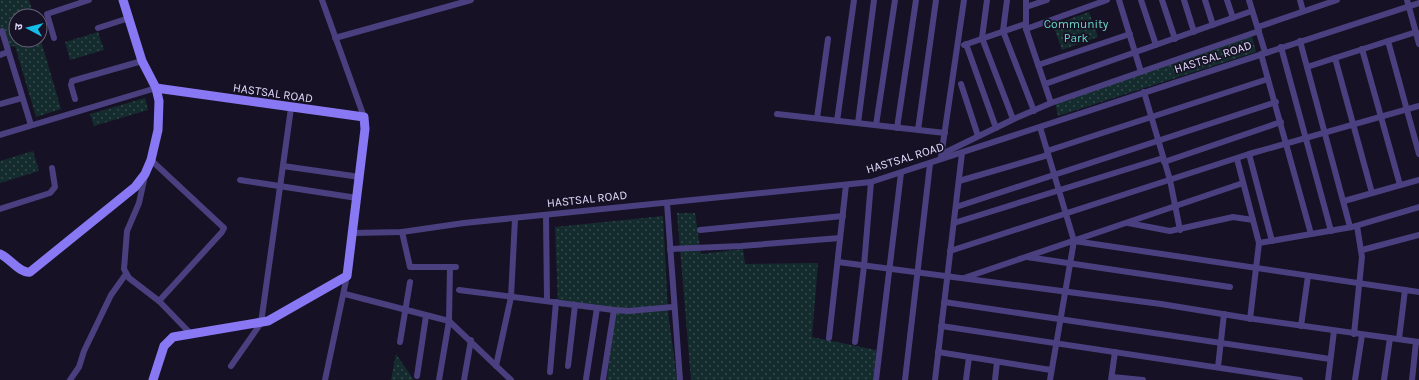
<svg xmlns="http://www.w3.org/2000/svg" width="1419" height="380" viewBox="0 0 1419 380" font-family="Karla,'Noto Sans Devanagari',sans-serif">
	<defs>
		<pattern id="park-dots" width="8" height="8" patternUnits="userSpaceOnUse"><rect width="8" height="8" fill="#152c2e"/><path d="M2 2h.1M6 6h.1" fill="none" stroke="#374a4d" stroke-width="1.8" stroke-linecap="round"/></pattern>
	</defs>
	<rect width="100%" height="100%" fill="#161124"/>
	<g fill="url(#park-dots)">
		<path d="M0,0H29L34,16H16V40H40V37L61,109L36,117L15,46L6,48L0,29Z"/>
		<path d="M1089,12L1098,37L1062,50L1053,25Z"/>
		<path d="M98,32L104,50L70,60L65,42Z"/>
		<path d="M1252,36L1256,52L1058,116L1055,102Z"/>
		<path d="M145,98L148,110L94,126L90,114Z"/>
		<path d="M33,151L39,171L0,183V161Z"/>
		<path d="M677,213H695L701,254L743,249L745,264L818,263L812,337L876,350L873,380H691Z"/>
		<path d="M663,216L668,311L677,380H607L614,313L558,306L555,227Z"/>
		<path d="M396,354L414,380H391Z"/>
	</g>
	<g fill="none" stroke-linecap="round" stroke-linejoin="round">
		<g stroke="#4a407f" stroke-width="6">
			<path d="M322,0L364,117"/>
			<path d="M987,0L982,38L1013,119"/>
			<path d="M1007,0L1003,31L1034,111"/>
			<path d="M1026,0V29L1051,103"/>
			<path d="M1119,0L1141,72"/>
			<path d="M1141,0L1156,45"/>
			<path d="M1162,0L1175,39"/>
			<path d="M1184,0L1194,32"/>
			<path d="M1205,0L1213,25"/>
			<path d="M1227,0L1233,18"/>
			<path d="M1249,0L1265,52"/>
			<path d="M1300,0L1303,11"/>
			<path d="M1407,0L1419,44"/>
			<path d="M1026,7L1047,0"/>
			<path d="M1258,27L1337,0"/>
			<path d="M98,28L129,18"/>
			<path d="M1026,29L1107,0"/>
			<path d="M2,31L31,125"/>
			<path d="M54,38L47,14L89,0"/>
			<path d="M335,38L471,0"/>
			<path d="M1300,41L1350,227"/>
			<path d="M1388,41L1419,154"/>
			<path d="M966,44L996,128"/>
			<path d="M964,45L1025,24"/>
			<path d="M1281,47L1331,231"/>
			<path d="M1362,49L1400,185"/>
			<path d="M1261,54L1311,234"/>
			<path d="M0,55L8,52"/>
			<path d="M1335,58L1372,193"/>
			<path d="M1038,65L1130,34"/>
			<path d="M1307,67L1416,32"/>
			<path d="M961,84L978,136"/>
			<path d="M1045,84L1252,11"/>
			<path d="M1144,92L1170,180L1180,230"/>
			<path d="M75,99L71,85L72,81L142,61"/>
			<path d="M0,104L22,98"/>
			<path d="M777,114L945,133"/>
			<path d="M817,118L828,39"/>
			<path d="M837,121L854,0"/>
			<path d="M858,123L874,0"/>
			<path d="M876,125L895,0"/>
			<path d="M1040,127L1074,241L1050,380"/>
			<path d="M897,128L916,0"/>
			<path d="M918,130L936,0"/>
			<path d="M0,135L156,88"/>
			<path d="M1047,151L1268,79"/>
			<path d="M942,154L1016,118L1051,103L1259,31"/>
			<path d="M1249,154L1272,241"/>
			<path d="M941,157L964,0"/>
			<path d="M1237,159L1259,243L1250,319"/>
			<path d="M151,160L224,228L222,232L159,301"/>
			<path d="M1164,162L1281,122"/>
			<path d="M283,166L360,177"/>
			<path d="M145,176L139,203L127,231L124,269L129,278L159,301L190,333"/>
			<path d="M240,180L357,198"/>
			<path d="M959,181L1048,155"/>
			<path d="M1344,201L1419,180"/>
			<path d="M667,203L680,380"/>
			<path d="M956,207L1276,102"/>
			<path d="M0,209L50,193L55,187L52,168"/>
			<path d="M546,215L547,301"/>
			<path d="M954,223L1163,158"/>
			<path d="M1128,223L1170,231L1233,217L1253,220"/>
			<path d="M700,230L843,216"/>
			<path d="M402,232L410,267H456"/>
			<path d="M353,233L402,232L464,223L871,182L1419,3"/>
			<path d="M1074,241L1419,292"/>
			<path d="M1259,243L1352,227L1419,207"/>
			<path d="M670,249L741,246L840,238"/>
			<path d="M1362,250L1419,235"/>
			<path d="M950,251L1249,154L1419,106"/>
			<path d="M1027,257L1230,287"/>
			<path d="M838,262L1161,304L1247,318L1419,342"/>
			<path d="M964,278L1243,183"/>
			<path d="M459,290L614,310L629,311L673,307"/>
			<path d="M345,294L449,321L511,380"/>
			<path d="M944,302L1330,359"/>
			<path d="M941,326L1300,380"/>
			<path d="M1301,326L1308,276"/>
			<path d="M1354,334L1362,257L1357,226"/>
			<path d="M829,338L846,185"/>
			<path d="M1399,339L1405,290"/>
			<path d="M400,342L410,282"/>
			<path d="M855,342L864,266L871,182"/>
			<path d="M938,352L1051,370"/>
			<path d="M231,366L261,323L291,108"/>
			<path d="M496,366L511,297L515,219"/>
			<path d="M568,366L575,305"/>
			<path d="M1218,367L1224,314"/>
			<path d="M550,372L556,302"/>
			<path d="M417,376L426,316"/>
			<path d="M1112,377L1143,380"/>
			<path d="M586,379L597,308"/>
			<path d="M70,380L79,367L84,351L111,295L126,274"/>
			<path d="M325,380L347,276"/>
			<path d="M439,380L449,321L450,267"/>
			<path d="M464,380L471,340"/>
			<path d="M603,380L614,310"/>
			<path d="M876,380L901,173"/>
			<path d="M905,380L930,164"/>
			<path d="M935,380L962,153"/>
			<path d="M966,380L969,357"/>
			<path d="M995,380L997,362"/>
			<path d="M1111,380L1115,352"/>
			<path d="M1328,380L1334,331"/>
			<path d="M1355,380L1362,335"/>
			<path d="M1384,380L1390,338"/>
			<path d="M1412,380L1416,342"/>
		</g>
		<g stroke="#8978f3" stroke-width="9">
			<path d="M0,254C10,258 20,274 30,272L135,187L145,174L151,160L158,130L159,101L156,88L142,61L123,0"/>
			<path d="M153,380L164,346L173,337L268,321L347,276L365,129L364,117L156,88"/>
		</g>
	</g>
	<g text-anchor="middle" stroke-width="3.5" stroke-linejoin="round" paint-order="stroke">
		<g font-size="12" fill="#6ad5c7" stroke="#161124">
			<text x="1076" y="28">Community<tspan x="1076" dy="14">Park</tspan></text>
		</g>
		<g font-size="12" fill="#e0d8fb" stroke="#161124">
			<text transform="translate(1213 57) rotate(-18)" y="4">HASTSAL ROAD</text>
			<text transform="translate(273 93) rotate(8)" y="4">HASTSAL ROAD</text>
			<text transform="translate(905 158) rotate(-17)" y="4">HASTSAL ROAD</text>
			<text transform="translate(587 199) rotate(-6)" y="4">HASTSAL ROAD</text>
		</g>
	</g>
	<g transform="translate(28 28) rotate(277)"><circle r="19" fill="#161124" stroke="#67617a"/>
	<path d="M0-3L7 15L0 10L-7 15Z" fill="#15bcea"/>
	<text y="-6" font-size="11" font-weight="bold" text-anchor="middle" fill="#e0d8fb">उ</text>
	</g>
</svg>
